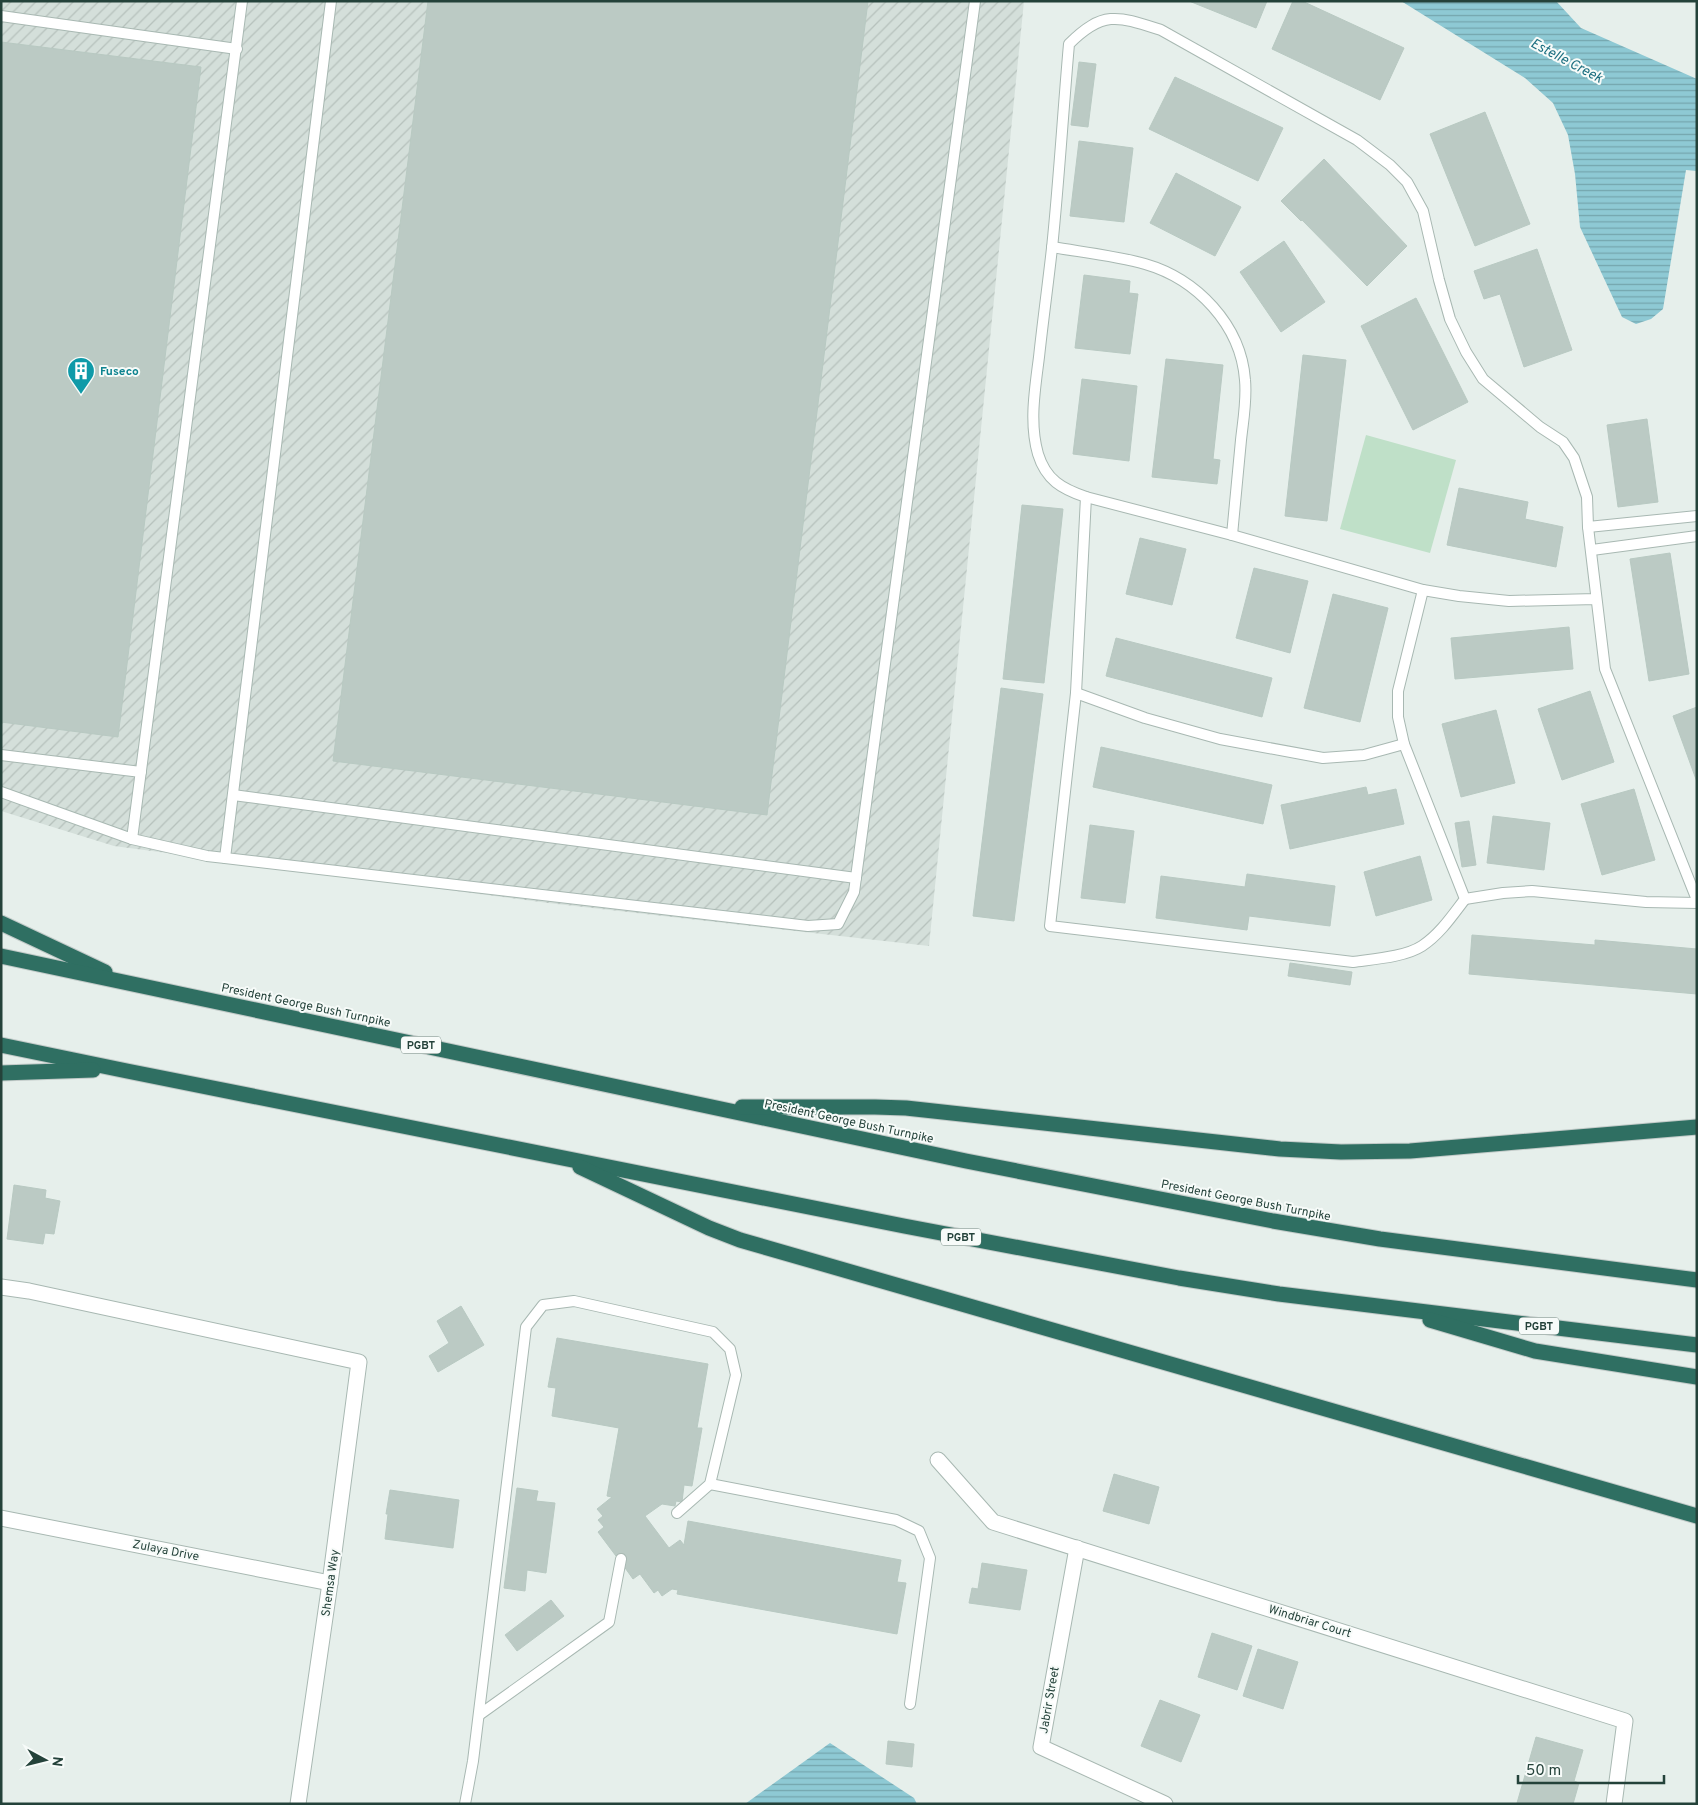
<svg xmlns="http://www.w3.org/2000/svg" width="1698" height="1805" viewBox="0 0 1698 1805" font-family="Overpass,sans-serif">
	<defs>
		<pattern id="industrial-furrows" width="10" height="10" patternUnits="userSpaceOnUse" patternTransform="scale(1.25)"><rect width="10" height="10" fill="#d4dfda"/><path d="M-1 1l2-2M0 10L10 0M9 11l2-2" fill="none" stroke="#b6c1bc"/></pattern>
		<pattern id="water-rules" width="6" height="5" patternUnits="userSpaceOnUse" patternTransform="scale(1.25)"><rect width="6" height="5" fill="#8ec9d4"/><path d="M0 2.5h6" fill="none" stroke="#74a5ad"/></pattern>
	</defs>
	<rect width="100%" height="100%" fill="#e6efeb"/>
	<path fill="url(#industrial-furrows)" d="M1,1H1024L929,946L548,903L114,846L1,811Z"/>
	<path fill="#bfe0c8" d="M1366,435L1456,460L1430,553L1340,529Z"/>
	<g fill="url(#water-rules)">
		<path d="M1401,1H1556L1581,28L1697,79V171L1686,170L1663,309L1651,319L1636,324L1622,317L1580,227L1575,174L1568,135L1553,103L1525,78Z"/>
		<path d="M830,1743L914,1798L917,1804H745Z"/>
	</g>
	<g fill="#bbcac4" stroke="#b8c9c2">
		<path d="M428,1H868L767,815L333,761Z"/>
		<path d="M1189,1H1267L1256,28Z"/>
		<path d="M1293,1H1302L1404,48L1380,100L1272,49Z"/>
		<path d="M1,42L201,67L118,737L1,722Z"/>
		<path d="M1079,62L1096,64L1088,127L1071,125Z"/>
		<path d="M1175,77L1283,128L1258,181L1149,129Z"/>
		<path d="M1485,112L1530,224L1475,246L1430,134Z"/>
		<path d="M1079,141L1133,148L1124,222L1070,216Z"/>
		<path d="M1324,159L1407,246L1367,286L1302,220L1301,221L1281,201Z"/>
		<path d="M1176,173L1241,207L1215,256L1150,223Z"/>
		<path d="M1284,241L1325,302L1281,332L1240,272Z"/>
		<path d="M1537,249L1572,350L1524,367L1500,294L1484,299L1474,271Z"/>
		<path d="M1084,275L1130,281L1129,293L1138,294L1130,354L1075,348Z"/>
		<path d="M1416,298L1468,402L1413,430L1361,326Z"/>
		<path d="M1303,355L1346,360L1327,521L1285,516Z"/>
		<path d="M1166,359L1223,365L1213,459L1220,460L1217,484L1152,477Z"/>
		<path d="M1082,379L1137,386L1129,461L1073,454Z"/>
		<path d="M1647,419L1658,502L1618,507L1607,425Z"/>
		<path d="M1459,488L1528,502L1525,519L1563,527L1556,567L1447,545Z"/>
		<path d="M1022,505L1063,509L1044,683L1003,679Z"/>
		<path d="M1140,538L1186,549L1172,605L1126,594Z"/>
		<path d="M1670,553L1689,674L1649,681L1630,559Z"/>
		<path d="M1254,568L1308,581L1290,653L1236,638Z"/>
		<path d="M1333,594L1388,608L1360,722L1304,708Z"/>
		<path d="M1569,627L1573,669L1455,679L1451,638Z"/>
		<path d="M1116,638L1272,678L1262,717L1106,676Z"/>
		<path d="M1001,688L1043,694L1014,921L973,916Z"/>
		<path d="M1590,691L1614,762L1562,780L1538,709Z"/>
		<path d="M1697,707V782L1673,716Z"/>
		<path d="M1496,710L1515,783L1461,797L1442,724Z"/>
		<path d="M1101,747L1272,785L1263,824L1093,787Z"/>
		<path d="M1366,787L1368,795L1396,789L1404,824L1290,849L1281,805Z"/>
		<path d="M1634,789L1655,860L1602,875L1581,804Z"/>
		<path d="M1493,816L1550,823L1544,870L1487,863Z"/>
		<path d="M1469,821L1476,865L1462,867L1455,823Z"/>
		<path d="M1090,825L1134,831L1125,903L1081,898Z"/>
		<path d="M1420,856L1432,900L1376,916L1364,872Z"/>
		<path d="M1247,874L1335,886L1330,926L1249,916L1247,930L1156,918L1161,876L1245,887Z"/>
		<path d="M1472,935L1595,945V940L1697,949V994L1469,974Z"/>
		<path d="M1290,963L1352,972L1350,985L1288,976Z"/>
		<path d="M14,1185L46,1190L45,1198L60,1201L54,1234L45,1233L43,1244L7,1239Z"/>
		<path d="M461,1306L484,1345L438,1372L429,1356L449,1343L437,1321Z"/>
		<path d="M557,1338L708,1364L697,1428H702L692,1486L684,1485L682,1502L676,1501L675,1506L662,1504L645,1516L669,1548L680,1540L684,1545L688,1521L901,1560L897,1582L906,1583L897,1634L677,1594L678,1590L672,1589L662,1596L658,1590L654,1593L640,1574L633,1579L623,1565L626,1563L619,1554L616,1556L598,1532L604,1527L598,1520L603,1516L597,1509L612,1497L607,1496L619,1428L552,1416L556,1388L548,1387Z"/>
		<path d="M1114,1474L1159,1487L1149,1524L1103,1511Z"/>
		<path d="M517,1488L538,1491L536,1501L555,1503L546,1573L527,1570L525,1591L504,1588Z"/>
		<path d="M390,1490L459,1500L453,1548L385,1539L388,1514H386Z"/>
		<path d="M982,1563L1027,1570L1020,1610L969,1603L972,1588L978,1589Z"/>
		<path d="M551,1600L564,1616L517,1651L505,1635Z"/>
		<path d="M1212,1633L1252,1646L1237,1690L1198,1677Z"/>
		<path d="M1258,1649L1298,1662L1283,1709L1243,1696Z"/>
		<path d="M1160,1700L1200,1715L1181,1762L1141,1746Z"/>
		<path d="M1536,1737L1583,1750L1574,1781L1579,1783L1573,1804L1517,1803Z"/>
		<path d="M888,1741L914,1744L912,1767L886,1764Z"/>
	</g>
	<g fill="none" stroke-linecap="round" stroke-linejoin="round">
		<defs>
			<g id="lane">
				<path d="M1,16L237,49"/>
				<path d="M1052,247C1081,252 1117,256 1145,264C1197,279 1241,325 1245,380C1247,400 1243,421 1241,440C1238,472 1235,503 1232,535"/>
				<path d="M1086,497L1076,693L1050,926L1353,962C1374,959 1405,957 1422,946C1440,934 1452,916 1465,899L1404,744L1398,717V691L1423,590"/>
				<path d="M1588,527L1697,516"/>
				<path d="M1592,550L1697,536"/>
				<path d="M1596,599L1509,601L1459,596L1423,590L1232,535L1086,497C1062,489 1046,480 1038,454C1029,423 1035,389 1039,357C1043,320 1048,284 1052,248C1059,180 1063,112 1069,44C1103,10 1118,16 1161,30L1357,140L1390,165L1407,182L1423,211L1439,280L1450,319L1466,352L1483,379L1540,427L1563,442L1574,458L1587,497L1588,527L1605,669L1697,900"/>
				<path d="M1076,693L1145,718L1220,739L1323,758L1364,755L1404,744"/>
				<path d="M1,755L141,772"/>
				<path d="M1,792L132,839L242,1"/>
				<path d="M233,795L856,878"/>
				<path d="M132,839L207,856L225,858L808,926L838,924L854,892L975,1"/>
				<path d="M225,858L331,1"/>
				<path d="M1465,899L1503,893L1532,891L1646,902L1697,903"/>
				<path d="M710,1484L896,1520L919,1531L930,1558L910,1704"/>
				<path d="M479,1715L609,1622L621,1559"/>
				<path d="M465,1804L473,1761L526,1327L543,1305L574,1301L713,1332L730,1349L736,1375L710,1484L677,1513"/>
			</g>
			<g id="street">
				<path d="M1,1287L29,1291L359,1362L330,1583L298,1804"/>
				<path d="M938,1460L993,1522L1625,1721L1614,1804"/>
				<path d="M1,1518L330,1583"/>
				<path d="M1077,1548L1041,1747L1165,1804"/>
			</g>
			<g id="highway">
				<path d="M1,923L105,972"/>
				<path d="M1,956L966,1161L1273,1221L1380,1239L1697,1280"/>
				<path d="M1,1045L127,1071L904,1226L1179,1278L1279,1294L1697,1345"/>
				<path d="M1,1073L93,1070"/>
				<path d="M742,1107H875L906,1108L1280,1149L1341,1152L1410,1151L1697,1127"/>
				<path d="M580,1167L709,1228L740,1240L1697,1516"/>
				<path d="M1430,1320L1535,1351L1697,1377"/>
			</g>
		</defs>
		<use href="#lane" stroke="#a8b8b2" stroke-width="12"/>
		<use href="#street" stroke="#a8b8b2" stroke-width="17"/>
		<use href="#highway" stroke="#c2cac8" stroke-width="17"/>
		<use href="#lane" stroke="#fff" stroke-width="10"/>
		<use href="#street" stroke="#fff" stroke-width="15"/>
		<use href="#highway" stroke="#2f6f62" stroke-width="15"/>
	</g>
	<defs>
		<symbol id="building-pin" viewBox="-11 -11 22 30"><path d="M0 17L-7.5 6A9.5 9.5 0 1 1 7.5 6Z" fill="#0f9aa8" stroke="#f7fbf9"/><path d="M-4-6H4V6H1V3H-1V6H-4ZM-2.5-4.3h1.7v1.8h-1.7ZM.8-4.3h1.7v1.8H.8ZM-2.5-1h1.7V.8h-1.7ZM.8-1h1.7V.8H.8Z" fill="#fff"/></symbol>
	</defs>
	<g fill-rule="evenodd">
		<use href="#building-pin" x="65" y="355" width="32" height="43"/>
	</g>
	<g text-anchor="middle" stroke-width="4" stroke-linejoin="round" paint-order="stroke">
		<g fill="#f7fbf9" stroke="#637a73" stroke-width="1">
			<rect x="401" y="1036.5" width="40" height="17" rx="4"/>
			<rect x="941" y="1228.5" width="40" height="17" rx="4"/>
			<rect x="1519" y="1317.5" width="40" height="17" rx="4"/>
		</g>
		<g font-size="11" font-weight="bold" fill="#24423a">
			<text x="421" y="1049">PGBT</text>
			<text x="961" y="1241">PGBT</text>
			<text x="1539" y="1330">PGBT</text>
		</g>
		<g font-size="12" font-weight="bold" fill="#0d838f" stroke="#f7fbf9" text-anchor="start">
			<text x="100" y="375">Fuseco</text>
		</g>
		<g font-size="12" fill="#24423a" stroke="#f7fbf9">
			<text transform="translate(306 1005) rotate(12)" y="4">President George Bush Turnpike</text>
			<text transform="translate(849 1121) rotate(12)" y="4">President George Bush Turnpike</text>
			<text transform="translate(1246 1200) rotate(11)" y="4">President George Bush Turnpike</text>
			<text transform="translate(166 1550) rotate(11)" y="4">Zulaya Drive</text>
			<text transform="translate(330 1583) rotate(-82)" y="4">Shemsa Way</text>
			<text transform="translate(1310 1621) rotate(17)" y="4">Windbriar Court</text>
			<text transform="translate(1049 1700) rotate(-80)" y="4">Jabrir Street</text>
		</g>
		<g font-size="14" font-style="italic" fill="#1c6f80" stroke="#f7fbf9">
			<text transform="translate(1567 60) rotate(28)" y="5">Estelle Creek</text>
		</g>
	</g>
	<rect width="1698" height="1805" fill="none" stroke="#24423a" stroke-width="5"/>
	<g transform="translate(45 1760) rotate(97)" stroke="#f7fbf9" stroke-width="4" paint-order="stroke">
	<path d="M0-4L9 19L0 12L-9 19Z" fill="#24423a"/>
	<text y="-8" font-size="14" font-weight="bold" text-anchor="middle" fill="#24423a">N</text>
	</g>
	<path d="M1518 1775v8h146v-8" fill="none" stroke="#24423a" stroke-width="2.5"/>
	<text x="1526" y="1775" font-size="15" fill="#24423a" stroke="#f7fbf9" stroke-width="4" paint-order="stroke">50 m</text>
</svg>
